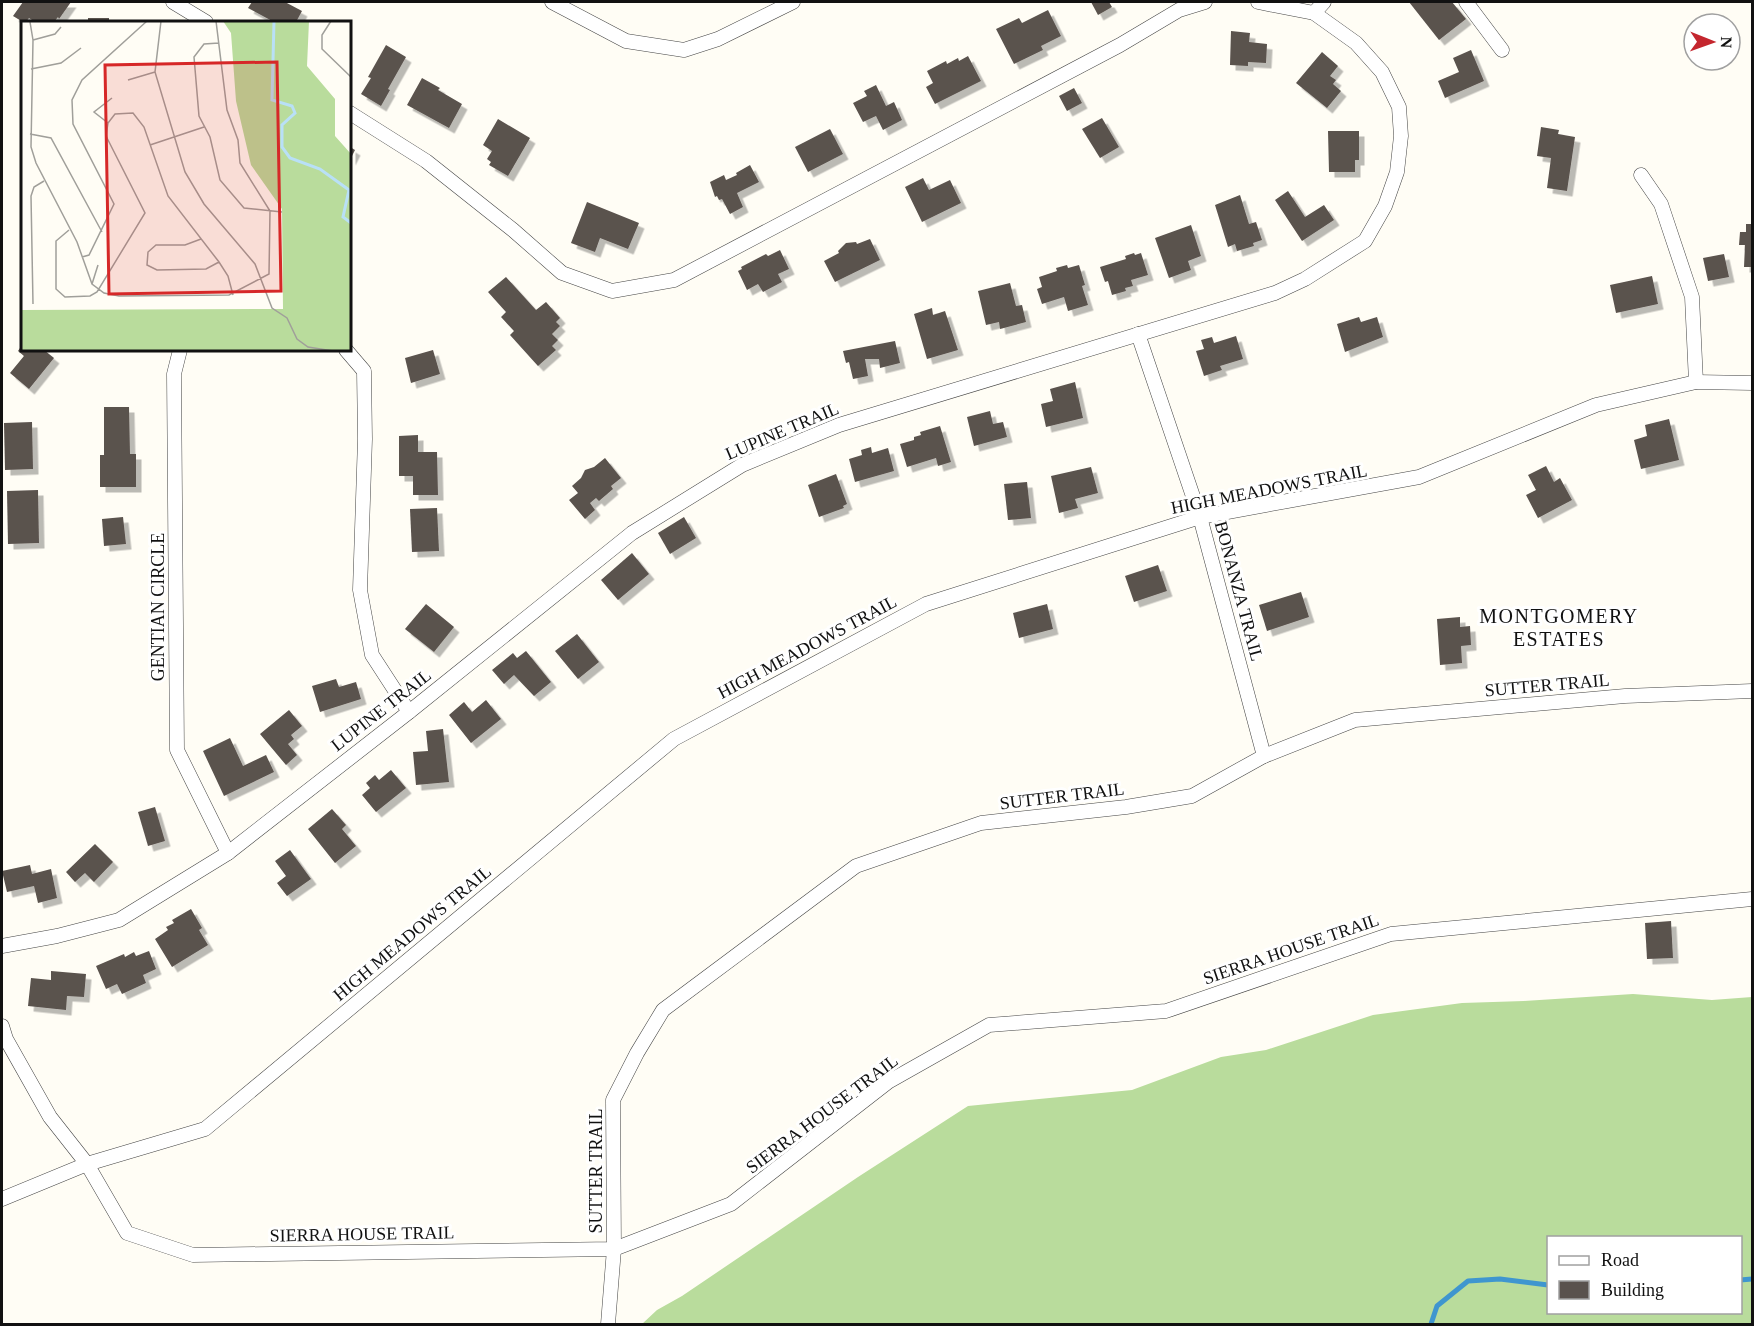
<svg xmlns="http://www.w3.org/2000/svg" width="1754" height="1326" viewBox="0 0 1754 1326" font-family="Georgia,serif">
	<defs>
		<filter id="shadow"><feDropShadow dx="5.5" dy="5.5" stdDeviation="0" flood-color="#0004"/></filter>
	</defs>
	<rect width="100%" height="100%" fill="#fffdf5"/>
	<path fill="#b9dc9c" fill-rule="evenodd" d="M1633,994L1712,1000L1752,997V1324H642L657,1310L682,1296L858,1177L968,1106L1132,1090L1221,1057L1266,1050L1373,1015L1462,1003L1524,1001ZM1548,1238H1740V1312H1548Z"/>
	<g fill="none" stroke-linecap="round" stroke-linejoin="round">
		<g stroke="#3f96cf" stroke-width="5">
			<path d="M1740,1280L1752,1279"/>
			<path d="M1431,1324L1437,1306L1468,1281L1500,1279L1548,1285"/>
		</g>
	</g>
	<g fill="#5a524d" filter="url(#shadow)">
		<path d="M23,2H71L59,19L58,17L54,22H35L29,18L26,22H23L13,16Z"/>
		<path d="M252,2H285L302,11L296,22H274L248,8Z"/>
		<path d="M1091,2H1109L1112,7L1098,15Z"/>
		<path d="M1409,2H1452L1466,19L1439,40Z"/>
		<path d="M1048,10L1061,36L1041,46L1043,50L1014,64L996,29L1019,18L1022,23Z"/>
		<rect x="88" y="18" width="21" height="4"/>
		<path d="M1231,31L1250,33L1249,42L1267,44L1266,63L1248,62V66L1230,65Z"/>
		<path d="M386,45L406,57L388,89L390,90L381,106L361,94L371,78L368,77Z"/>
		<path d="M1471,50L1484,81L1445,98L1438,81L1459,72L1453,58Z"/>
		<path d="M1322,52L1338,66L1330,76L1336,80L1333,84L1341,91L1327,108L1296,83Z"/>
		<path d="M968,56L981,81L935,104L926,87L933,83L927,71L946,61L947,64L958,58L959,61Z"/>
		<path d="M422,78L440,88L438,90L462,104L449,128L407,105Z"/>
		<path d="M876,85L886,106L894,102L902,120L883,130L876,116L863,122L853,103L867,96L864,91Z"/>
		<path d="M1074,88L1082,103L1067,111L1059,96Z"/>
		<path d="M1102,118L1119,147L1100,158L1082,129Z"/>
		<path d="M498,119L530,138L508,176L489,165L491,162L487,159L492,151L483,145Z"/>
		<path d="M1541,127L1559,130L1558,134L1575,137L1567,191L1547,188L1551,158L1537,156Z"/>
		<path d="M830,129L843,154L808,172L795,147Z"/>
		<path d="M1328,131H1359V160H1355V172H1329Z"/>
		<path d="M350,147L355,150L350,160Z"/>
		<path d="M750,165L759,182L737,193L743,207L730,214L722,199L719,200L717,196L715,197L710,182L724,175L726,180L737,175L736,173Z"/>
		<path d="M923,178L929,190L950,180L961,203L922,222L905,187Z"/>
		<path d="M1288,191L1305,217L1324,205L1334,220L1302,241L1275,200Z"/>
		<path d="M1240,195L1249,224L1256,222L1262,240L1253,243L1254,246L1237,251L1235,244L1228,247L1215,205Z"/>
		<path d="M587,202L639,223L628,249L600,238L595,252L571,243Z"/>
		<path d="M1746,224H1752V267H1744L1745,245H1739L1740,232H1746Z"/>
		<path d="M1191,225L1201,256L1188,261L1191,270L1169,278L1155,238Z"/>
		<path d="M870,239L880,260L835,282L824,261L839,253L838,251L846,243L856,242L857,244Z"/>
		<path d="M780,250L789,269L778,274L782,282L763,292L758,284L747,290L738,271L742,269L741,267L766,254L768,256Z"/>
		<path d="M1134,253L1135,255L1141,253L1148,275L1131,280L1133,286L1125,288L1126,291L1112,295L1108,281L1105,282L1100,267L1126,259L1125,256Z"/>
		<path d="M1724,254L1729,277L1708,281L1703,258Z"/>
		<path d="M1067,265L1068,268L1079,265L1085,285L1082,286L1088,305L1068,311L1064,297L1042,304L1037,289L1042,287L1039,277L1057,271L1056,268Z"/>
		<path d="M1652,276L1658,304L1616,313L1610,285Z"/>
		<path d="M506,277L536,310L546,302L560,318L556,322L560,326L552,334L558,340L552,346L556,350L538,366L510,335L514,331L501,317L506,312L488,292Z"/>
		<path d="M1010,283L1016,306L1022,305L1026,322L1000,329L999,322L986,325L978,291Z"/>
		<path d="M932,308L933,315L945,311L958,350L927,359L914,314Z"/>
		<path d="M1359,317L1361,322L1377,317L1383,337L1345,352L1337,324Z"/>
		<path d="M1236,336L1243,359L1220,366L1222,370L1204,376L1196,351L1204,349L1201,340L1212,337L1214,343Z"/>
		<path d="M895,341L900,363L880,368L879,359H865L868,376L853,379L849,362L846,363L843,351Z"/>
		<path d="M22,345V350H44L54,358L29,389L10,373L24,356L18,351Z"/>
		<path d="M433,350L440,374L411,383L405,358Z"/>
		<path d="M1075,382L1083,418L1046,427L1041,404L1053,401L1050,389Z"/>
		<path d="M104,407H129L130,454H136V487H100V455H104Z"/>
		<path d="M990,411L993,424L1003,422L1007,437L974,446L967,417Z"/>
		<path d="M1669,419L1679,460L1641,469L1634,440L1647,436L1645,425Z"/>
		<path d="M32,422L33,469L5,470L4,423Z"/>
		<path d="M940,426L951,462L938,466L936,458L907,467L900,444L914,440V437L921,435L920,432Z"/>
		<path d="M418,435V452H437L438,495H413V476H399V436Z"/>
		<path d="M871,447L872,453L888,448L894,471L855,482L849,459L862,455L861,450Z"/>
		<path d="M605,458L621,478L611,486L613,489L599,501L596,498L590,503L595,510L585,519L569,500L578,493L572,486L581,478L585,470L594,467Z"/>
		<path d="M1546,466L1554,482L1560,478L1572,500L1538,518L1526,495L1536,490L1528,475Z"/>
		<path d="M1091,467L1098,493L1075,499L1078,508L1059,513L1051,476Z"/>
		<path d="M836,474L847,504L843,506L844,508L819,517L808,485Z"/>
		<path d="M1027,482L1031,518L1008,520L1004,484Z"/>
		<path d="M38,490L39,543L8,544L7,491Z"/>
		<path d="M437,508L439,551L412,552L410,509Z"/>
		<path d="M123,517L126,544L104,546L102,519Z"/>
		<path d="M684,517L696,538L670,554L658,533Z"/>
		<path d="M632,553L649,574L618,600L601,580Z"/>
		<path d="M1158,565L1167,591L1134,602L1125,576Z"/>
		<path d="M1301,592L1309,617L1267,631L1259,605Z"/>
		<path d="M426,604L454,627L434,652L405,629Z"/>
		<path d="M1047,604L1053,629L1019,638L1013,613Z"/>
		<path d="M1460,617V627L1470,626L1471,645L1461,646L1462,663L1440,665L1437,619Z"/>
		<path d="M577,634L599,662L578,679L555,651Z"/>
		<path d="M526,651L551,682L534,696L514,675L504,684L492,670L513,653L517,658Z"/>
		<path d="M336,679L339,687L356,682L361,699L320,712L312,686Z"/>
		<path d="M486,700L501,719L471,743L449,715L464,702L472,712Z"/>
		<path d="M289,710L302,726L291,735L294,739L288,744L297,755L286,765L260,734Z"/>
		<path d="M443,729L449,782L416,785L413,752L428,751L426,731Z"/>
		<path d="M230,738L243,766L266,755L274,772L224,796L203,751Z"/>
		<path d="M391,770L406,788L376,812L362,795L370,788L366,783L375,775L379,780Z"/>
		<path d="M155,807L165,841L148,846L138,812Z"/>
		<path d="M332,809L346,825L342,829L356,846L335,863L308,829Z"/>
		<path d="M95,844L113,862L94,882L85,873L75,882L66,872Z"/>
		<path d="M290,850L311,879L287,896L277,883L286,876L275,861Z"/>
		<path d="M30,865L32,874L51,869L57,898L38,903L34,886L7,892L2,871Z"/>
		<path d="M191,909L202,928L199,930L208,945L172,967L155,939L168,930L166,927L174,923L172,920Z"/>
		<path d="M1671,921L1673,958L1647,959L1645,923Z"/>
		<path d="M149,951L156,969L143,975L146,983L122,994L117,984L106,989L96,966L124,954L125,957L134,952L136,956Z"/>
		<path d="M51,971L86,974L84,997L67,996L66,1010L28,1006L31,978L51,980Z"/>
	</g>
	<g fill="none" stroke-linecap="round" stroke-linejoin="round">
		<defs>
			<g id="street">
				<path d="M173,2L206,22"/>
				<path d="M552,2L626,41L684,50L718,39L793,2"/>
				<path d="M1466,2L1502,50"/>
				<path d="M1314,13L1324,2"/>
				<path d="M350,113L426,161L513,230L562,273L612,291L674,280L1120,45L1179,10L1205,2"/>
				<path d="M1641,175L1661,204L1692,297L1696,382"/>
				<path d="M1138,334L1200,517L1264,756"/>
				<path d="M180,350L174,374L177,750L228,853"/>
				<path d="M346,350L364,371L365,439L360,590L372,655L409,712"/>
				<path d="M2,946L57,936L119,920L228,853L409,712L632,533L742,465L839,425L1275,293L1305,279L1365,241L1385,206L1397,172L1401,136L1399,107L1382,72L1356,43L1314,13L1258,2"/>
				<path d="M2,1026L6,1039L50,1117L87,1164L127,1233L193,1255L614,1249L731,1204L888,1082L989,1025L1166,1011L1391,934L1752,899"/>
				<path d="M2,1199L87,1164L205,1129L674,739L926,604L1200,517L1419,477L1596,405L1696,382L1752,383"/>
				<path d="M608,1324L614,1249L613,1100L637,1053L663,1010L856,866L981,823L1126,807L1192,796L1264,756L1355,720L1625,696L1752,691"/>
			</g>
		</defs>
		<use href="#street" stroke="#444" stroke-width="15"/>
		<use href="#street" stroke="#fff" stroke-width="14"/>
	</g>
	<g text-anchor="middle" stroke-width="6" stroke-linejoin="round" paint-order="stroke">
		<g font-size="18" fill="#111" stroke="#fff">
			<text transform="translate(782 431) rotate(-23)" y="6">LUPINE TRAIL</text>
			<text transform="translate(1269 489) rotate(-11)" y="6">HIGH MEADOWS TRAIL</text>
			<text transform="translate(1239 591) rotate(75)" y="6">BONANZA TRAIL</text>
			<text transform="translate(158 607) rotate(-90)" y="6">GENTIAN CIRCLE</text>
			<text transform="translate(807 647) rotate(-28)" y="6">HIGH MEADOWS TRAIL</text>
			<text transform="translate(1547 685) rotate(-5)" y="6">SUTTER TRAIL</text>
			<text transform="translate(381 710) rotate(-38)" y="6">LUPINE TRAIL</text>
			<text transform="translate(1062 796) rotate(-7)" y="6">SUTTER TRAIL</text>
			<text transform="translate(412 933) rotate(-40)" y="6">HIGH MEADOWS TRAIL</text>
			<text transform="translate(1291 949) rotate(-19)" y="6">SIERRA HOUSE TRAIL</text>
			<text transform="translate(822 1114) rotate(-37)" y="6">SIERRA HOUSE TRAIL</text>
			<text transform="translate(596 1171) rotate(-90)" y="6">SUTTER TRAIL</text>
			<text transform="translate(362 1234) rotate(-1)" y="6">SIERRA HOUSE TRAIL</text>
		</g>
		<g font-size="20" letter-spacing="1.5" fill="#111" stroke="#fff">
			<text x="1559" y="623">MONTGOMERY<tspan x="1559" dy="23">ESTATES</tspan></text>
		</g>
	</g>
	<g transform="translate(21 21)">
		<rect width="330" height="330" fill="#fffdf5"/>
		<path d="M202,0H288L286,45L314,78V115L330,133V330H0V289L262,288L261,188L230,144L215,80L210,12Z" fill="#b9dc9c"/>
		<path fill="none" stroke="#b9e0f7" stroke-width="3" d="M253,0L251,79L271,85L274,92L261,104V126L269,137L299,148L328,169L322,196L330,202"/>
		<path fill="none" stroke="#a09f9a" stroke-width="1.5" d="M140,0L134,51L164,151L183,183L234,243L251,287L266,297L276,318L287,326L312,330M310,0L301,14V28L330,56M9,1L12,19L10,126L15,142L56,221L71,263L83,272L98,275L208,274L248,253L249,190L219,142L217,119L206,89L195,0M12,19L34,13L40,6M198,22L183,23L173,36L178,95L189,116L199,159L223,187L261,191M10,48L40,42L60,27M107,59L134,51M87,102L73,91L91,77M9,113L30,117L81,211M129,124L183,106M48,209L35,220V268L44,276L69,275L76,271L124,192L85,115L87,102L94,93L112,92L123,106L147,175L198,241L207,255L212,274M180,218L164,224H135L127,231L126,244L136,249L185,248L198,241M61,236L68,234L93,183L52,103L51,79L61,59L126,0M71,263L77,244M12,283L10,175L13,166L23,160"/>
		<path fill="#d62828" fill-opacity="0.15" stroke="#d62828" stroke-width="3" d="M256,41L260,270L88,273L84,44Z"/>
		<rect width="330" height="330" fill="none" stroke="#111" stroke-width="3"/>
	</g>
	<rect width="1754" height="1326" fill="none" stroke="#111111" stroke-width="6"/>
	<rect x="1547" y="1236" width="195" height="78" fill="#ffffff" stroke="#a0a0a0" stroke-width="1.5"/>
	<rect x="1559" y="1256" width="30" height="9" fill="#ffffff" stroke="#a0a0a0" stroke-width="1.5"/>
	<text x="1601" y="1266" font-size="18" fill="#111111">Road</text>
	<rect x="1559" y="1281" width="30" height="18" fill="#5a524d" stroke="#a0a0a0" stroke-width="1.5"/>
	<text x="1601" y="1296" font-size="18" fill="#111111">Building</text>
	<g transform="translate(1712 42) rotate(91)"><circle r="28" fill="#ffffff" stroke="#a0a0a0" stroke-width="1.5"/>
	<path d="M0-4.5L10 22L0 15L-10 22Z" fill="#c4262e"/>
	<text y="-9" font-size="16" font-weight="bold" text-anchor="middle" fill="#111111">N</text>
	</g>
</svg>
